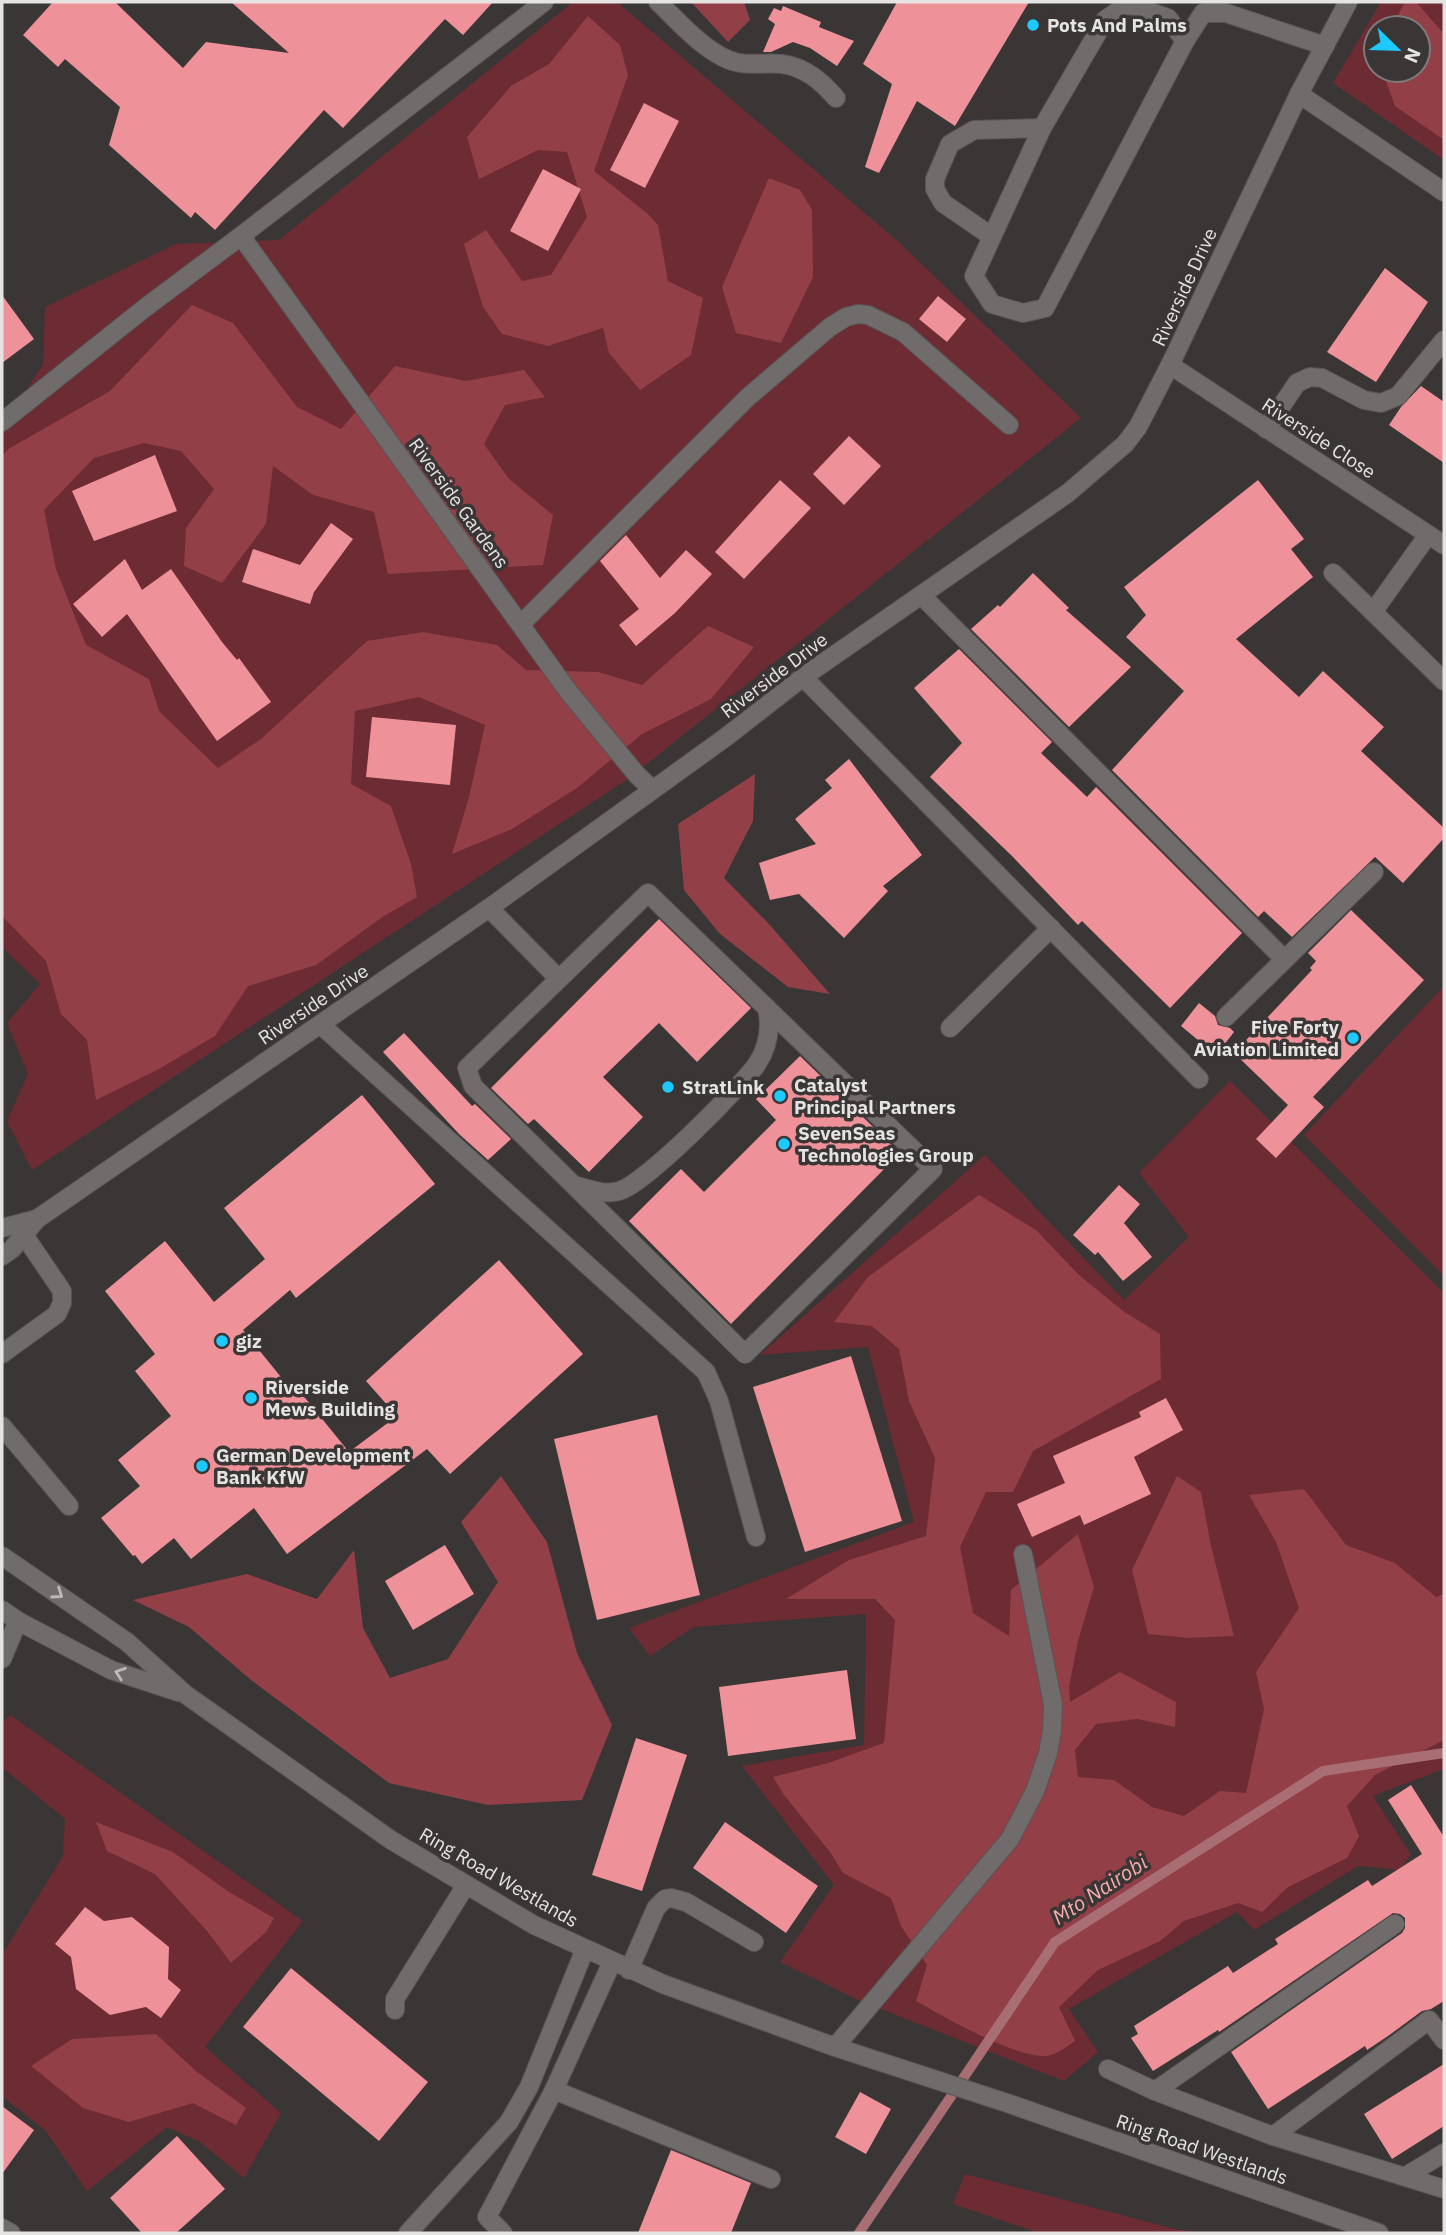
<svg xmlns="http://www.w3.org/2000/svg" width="1446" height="2235" viewBox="0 0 1446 2235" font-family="'IBM Plex Sans',sans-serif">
	<rect width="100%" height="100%" fill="#3b3636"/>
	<g fill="#6d2b33" fill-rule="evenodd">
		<path d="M573,2H617L901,244L1081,418L628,779L32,1170L7,1121L28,1074L7,1023L40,984L2,947V429L43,364L45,307L176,244L279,240Z"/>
		<path d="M1381,2H1444V160L1333,83ZM1376,28H1418V70H1376Z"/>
		<path d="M1444,986V1276L1304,1135Z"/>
		<path d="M1230,1081L1444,1293V1769L1373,1796L1411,1855L1399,1870L1358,1866L1254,1930L1237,1912L1069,2009L1098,2052L1064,2081L858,2000L780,1962L834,1885L742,1766L864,1745L866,1614L694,1627L650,1656L629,1628L914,1522L868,1347L760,1355L985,1155L1124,1300L1189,1237L1139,1173Z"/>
		<path d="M10,1715L303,1921L205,2047L281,2113L244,2178L200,2142L167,2127L87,2191L45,2130L2,2096V1955L63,1856L65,1819L2,1767V1723Z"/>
		<path d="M965,2174L1175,2229L1201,2233H1039L953,2204Z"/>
	</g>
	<g fill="#933f48">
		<path d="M691,2H744L750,20L728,42Z"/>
		<path d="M1405,2H1416L1444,34V140L1395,106L1382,70H1418V28H1391Z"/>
		<path d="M588,16L620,45L628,75L594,171L648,214L658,225L668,281L703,298L691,355L640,390L609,353L603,328L548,346L502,334L483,307L464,244L486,230L522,281L551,275L587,217L567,152L538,150L479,179L467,137L511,86L549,64Z"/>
		<path d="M769,178L800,190L812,210L813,277L781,343L736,333L722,287Z"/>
		<path d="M192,305L233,323L297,407L341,429L395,366L466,381L524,370L545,397L505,405L484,444L509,479L553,515L543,565L388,574L374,512L313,495L273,466L266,524L222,583L184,566L186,528L214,489L181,451L144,443L94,458L44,510L56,569L86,645L149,679L159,711L218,768L261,739L367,641L423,632L497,645L526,670L598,672L642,685L708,626L754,647L711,699L642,734L577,788L512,829L452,854L469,797L485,725L419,697L355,711L351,784L391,806L411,864L417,897L384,916L316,965L248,986L215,1036L159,1069L96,1100L87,1040L61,1014L46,961L2,916V455L10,448L110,391Z"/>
		<path d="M755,774L753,821L724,878L769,924L830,994L788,987L720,934L684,890L678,824Z"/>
		<path d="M979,1195L1036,1230L1079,1275L1123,1311L1160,1334L1161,1379L1033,1451L1013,1492H986L960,1547L973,1613L1009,1636L1011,1590L1078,1534L1094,1587L1078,1641L1069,1687L1070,1702L1120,1672L1176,1702L1175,1727L1137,1719L1096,1724L1075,1750L1078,1777L1114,1780L1152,1807L1184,1816L1220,1791L1246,1793L1264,1709L1256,1672L1299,1608L1276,1542L1249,1495L1304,1489L1346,1545L1395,1563L1436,1597L1444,1594V1740L1375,1775L1347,1806L1359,1836L1347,1858L1288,1887L1262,1912L1238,1903L1184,1921L1160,1941L1098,1970L1059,2007L1075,2041C1067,2046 1055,2056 1046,2056C1013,2057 946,2018 916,2001L927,1965L901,1926L891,1898L843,1873L830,1852L784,1795L773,1777L828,1763L884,1743L895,1620L875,1599H786L849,1560L926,1536L935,1458L909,1401L899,1349L872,1326L834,1322L868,1277Z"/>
		<path d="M501,1476L547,1542L577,1653L612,1725L582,1800L488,1805L389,1783L251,1680L189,1627L133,1600L247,1574L317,1599L354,1550L363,1628L390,1678L448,1659L498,1582L461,1522Z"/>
		<path d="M1177,1476L1201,1492L1211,1546L1234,1636L1189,1638L1148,1634L1132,1570Z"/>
		<path d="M96,1822L173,1852L229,1892L274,1918L266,1932L231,1963L207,1931L155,1874L107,1851Z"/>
		<path d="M156,2034L197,2072L246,2108L236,2125L193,2103L129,2122L83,2108L31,2066L72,2039Z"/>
	</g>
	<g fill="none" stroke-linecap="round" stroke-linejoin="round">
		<path stroke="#a96d74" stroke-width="10" d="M859,2233L1055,1942L1323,1771L1444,1753"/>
	</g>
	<g fill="#ef9198">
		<path d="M53,2H115L183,68L206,42L289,53L231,2H493L463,35L445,19L343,128L324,110L215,230L195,212L191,218L109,145L120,107L65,59L58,67L23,35Z"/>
		<path d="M897,2H1029L955,126L917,101L879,173L865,167L892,84L863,64Z"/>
		<path d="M783,6L821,22L819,27L854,41L837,66L810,48L793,42L771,52H763L775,24L768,19L774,8L781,11Z"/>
		<path d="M644,103L679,121L645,188L610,170Z"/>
		<path d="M543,169L581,189L548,251L510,231Z"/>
		<path d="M1385,268L1428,302L1376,382L1327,352Z"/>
		<path d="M2,295L34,339L2,363Z"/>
		<path d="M938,296L966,319L947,342L919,319Z"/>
		<path d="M1421,386L1444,402V463L1389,425L1401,407Z"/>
		<path d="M849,436L881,466L844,505L813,474Z"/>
		<path d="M155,455L177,511L94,541L72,491Z"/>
		<path d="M780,480L811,508L744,579L715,552Z"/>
		<path d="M1258,480L1304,539L1291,549L1313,577L1236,639L1299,697L1323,671L1384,727L1361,751L1444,828V838L1403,883L1375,857L1292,937L1264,911L1258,917L1112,770L1184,691L1126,637L1146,615L1124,587Z"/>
		<path d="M331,523L353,539L314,592L310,604L242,582L253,549L300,565Z"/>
		<path d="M626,535L660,578L686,550L712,574L675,613L636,646L619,625L639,609L600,561Z"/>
		<path d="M125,559L142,590L171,569L222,642L237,660L239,658L271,702L217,741L127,614L102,637L73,604Z"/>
		<path d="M1033,573L1069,608L1066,610L1131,667L1069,727L971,629L998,605L1000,607Z"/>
		<path d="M959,649L1052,742L1041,753L1087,797L1096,787L1242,933L1170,1008L1082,921L1078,925L1012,856L930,777L962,743L914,688Z"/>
		<path d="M372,717L456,725L450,785L366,777Z"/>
		<path d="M849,759L922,855L883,886L888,891L844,938L799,894L770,900L759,863L816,844L795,819L832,788L825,780Z"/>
		<path d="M1351,910L1424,980L1313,1097L1324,1107L1276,1158L1256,1139L1288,1105L1234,1053L1312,970L1310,968L1316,961L1308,953Z"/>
		<path d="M659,919L751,1008L697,1062L659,1023L603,1077L643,1117L589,1172L534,1119L528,1124L491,1088Z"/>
		<path d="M1199,1003L1215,1016L1218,1025L1230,1028L1234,1032L1216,1055L1181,1026Z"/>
		<path d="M404,1033L472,1106L475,1104L511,1139L488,1160L459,1134L383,1052Z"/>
		<path d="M800,1056L900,1153L731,1324L629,1221L681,1169L704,1192L776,1120L756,1099Z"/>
		<path d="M362,1095L435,1184L296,1298L290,1290L243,1330L293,1392L297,1388L349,1452L397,1416L366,1381L499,1260L583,1354L450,1474L427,1449L287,1554L254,1508L191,1559L174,1538L142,1564L135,1555L133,1556L101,1518L140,1486L118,1460L171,1416L135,1371L155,1354L105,1291L165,1241L214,1302L265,1259L224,1208Z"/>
		<path d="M1119,1185L1140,1204L1124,1223L1152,1257L1123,1281L1098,1252L1095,1255L1073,1235Z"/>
		<path d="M851,1356L902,1521L805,1552L753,1387Z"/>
		<path d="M1166,1398L1183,1430L1134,1457L1151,1494L1084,1525L1080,1515L1032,1537L1017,1504L1065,1483L1053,1456L1141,1417L1139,1412Z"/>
		<path d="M657,1415L700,1595L597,1620L554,1439Z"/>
		<path d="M445,1545L474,1594L413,1630L385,1581Z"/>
		<path d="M847,1670L856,1739L728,1756L719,1687Z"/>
		<path d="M636,1738L687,1755L642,1891L592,1875Z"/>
		<path d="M1411,1785L1444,1837V2001L1431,2009L1422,2011L1388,2036L1367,2050L1365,2046L1268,2109L1231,2052L1402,1933L1405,1928V1918L1400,1914L1393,1913L1219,2032L1218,2030L1153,2071L1131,2038L1138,2034L1134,2026L1228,1966L1233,1973L1278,1944L1275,1939L1368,1880L1372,1886L1422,1854L1388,1800Z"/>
		<path d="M725,1822L818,1886L786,1933L693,1868Z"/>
		<path d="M85,1907L104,1921L132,1917L169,1947L168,1979L181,1990L161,2018L146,2007L110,2015L76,1989L71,1957L55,1944Z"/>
		<path d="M291,1968L428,2082L379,2141L243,2027Z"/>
		<path d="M1444,2064V2126L1392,2159L1364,2114Z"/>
		<path d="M860,2092L891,2109L866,2154L835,2137Z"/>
		<path d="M2,2106L34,2130L2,2174Z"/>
		<path d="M177,2136L225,2189L176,2233H142L110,2198Z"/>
		<path d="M671,2150L751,2183L731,2233H638Z"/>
	</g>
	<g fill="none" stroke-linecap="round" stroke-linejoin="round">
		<defs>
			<g id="lane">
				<path d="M658,2C677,20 703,50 729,60C746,67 764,62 782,64C805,67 821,81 836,98"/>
				<path d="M1185,41L1168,18L1128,4L1105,20L1042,128L974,276L992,304L1023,313L1045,308L1185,41L1203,13H1226L1325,46"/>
				<path d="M1299,94L1444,192"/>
				<path d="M991,236L943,203L935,189V179L950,144L974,130L1042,128"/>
				<path d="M1266,429L1297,383L1310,377L1322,378L1364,400L1381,403L1398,396L1444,340"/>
				<path d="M1333,573L1444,681"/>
				<path d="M1373,612L1428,535"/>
				<path d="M489,908L559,979L467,1068L473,1086L745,1354L933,1169L648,893L559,979"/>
				<path d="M321,1025L706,1372L719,1401L756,1537"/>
				<path d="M577,1186C591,1190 605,1195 619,1191C644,1185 741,1087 757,1064C768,1047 771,1027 767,1008"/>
				<path d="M2,1354L57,1314L62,1303V1291L24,1235"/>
				<path d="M2,1426L69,1506"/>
				<path d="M2,1659L18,1621"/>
				<path d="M629,1970L656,1908L665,1899L671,1898L686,1902L754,1942"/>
				<path d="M395,2010V1999L466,1885"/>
				<path d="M1108,2069L1155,2091L1273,2136L1444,2189"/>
				<path d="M554,2090L771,2179"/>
				<path d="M1155,2091L1395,1924"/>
				<path d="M1273,2136L1429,2020L1444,2040"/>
				<path d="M1406,2176L1444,2153"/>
				<path d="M2,2228L11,2233"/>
				<path d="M408,2233L509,2122L529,2087L585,1949"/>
				<path d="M503,2233L487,2217L554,2090L612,1962"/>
			</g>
			<g id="street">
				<path d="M241,236L568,691L637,775L652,789"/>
				<path d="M1170,365L1444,545"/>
				<path d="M2,422L146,307L241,236L544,2"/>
				<path d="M921,595L1284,959"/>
				<path d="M521,624L747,398L830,327L846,317L858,314L868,315L903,332L1009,425"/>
				<path d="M803,677L1199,1079"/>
				<path d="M1226,1017L1374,872"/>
				<path d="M950,1028L1051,928"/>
				<path d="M835,2047L1010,1839L1035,1791L1048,1753L1052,1731L1053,1704L1023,1554"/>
			</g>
			<g id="secondary">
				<path d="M2,1228L37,1219"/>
				<path d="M2,1256L12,1249L37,1219L489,908L726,737L803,677L1068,493L1125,444L1138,427L1170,365L1299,94L1348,2"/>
				<path d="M2,1556L127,1642L185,1694L391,1840L534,1925L663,1984L835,2047L1010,2104L1379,2233"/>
				<path d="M2,1610L18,1621L111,1670L178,1692"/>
			</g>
		</defs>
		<use href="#lane" stroke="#595454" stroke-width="20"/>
		<use href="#street" stroke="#595454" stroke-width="20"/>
		<use href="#secondary" stroke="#595454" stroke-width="20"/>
		<use href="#lane" stroke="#716c6c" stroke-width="18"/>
		<use href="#street" stroke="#716c6c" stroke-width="18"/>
		<use href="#secondary" stroke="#716c6c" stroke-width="18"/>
	</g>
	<defs><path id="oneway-chevron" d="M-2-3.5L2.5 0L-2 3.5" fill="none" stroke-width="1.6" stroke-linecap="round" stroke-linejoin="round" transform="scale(1.75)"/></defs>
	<g stroke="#bdb9b9">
		<use href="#oneway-chevron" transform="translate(58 1594) rotate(35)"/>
		<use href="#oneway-chevron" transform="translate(120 1673) rotate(-161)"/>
	</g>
	<g fill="#1ec9fd" stroke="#3b3636" stroke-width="2.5">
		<circle cx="1033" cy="25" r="7"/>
		<circle cx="1353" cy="1038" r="7"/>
		<circle cx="668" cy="1087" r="7"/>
		<circle cx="780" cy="1096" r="7"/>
		<circle cx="784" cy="1144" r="7"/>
		<circle cx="222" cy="1341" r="7"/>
		<circle cx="251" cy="1398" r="7"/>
		<circle cx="202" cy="1466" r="7"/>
	</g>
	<g text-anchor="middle" stroke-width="7" stroke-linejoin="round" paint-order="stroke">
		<g font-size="19" font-weight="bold" fill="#e6e3e3" stroke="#3b3636" text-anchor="start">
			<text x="1047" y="32">Pots And Palms</text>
			<text x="1339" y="1034" text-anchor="end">Five Forty<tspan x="1339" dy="22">Aviation Limited</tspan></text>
			<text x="794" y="1092">Catalyst<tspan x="794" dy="22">Principal Partners</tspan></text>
			<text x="682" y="1094">StratLink</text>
			<text x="798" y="1140">SevenSeas<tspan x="798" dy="22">Technologies Group</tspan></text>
			<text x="236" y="1348">giz</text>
			<text x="265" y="1394">Riverside<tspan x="265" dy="22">Mews Building</tspan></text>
			<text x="216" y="1462">German Development<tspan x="216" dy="22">Bank KfW</tspan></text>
		</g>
		<g font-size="19" fill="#e6e3e3" stroke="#3b3636">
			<text transform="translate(1184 287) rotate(-65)" y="7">Riverside Drive</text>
			<text transform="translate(1319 438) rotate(33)" y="7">Riverside Close</text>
			<text transform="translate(459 503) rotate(54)" y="7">Riverside Gardens</text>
			<text transform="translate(774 675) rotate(-37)" y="7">Riverside Drive</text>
			<text transform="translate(313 1004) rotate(-34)" y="7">Riverside Drive</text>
			<text transform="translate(499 1877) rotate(30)" y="7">Ring Road Westlands</text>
			<text transform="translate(1202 2149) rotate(19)" y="7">Ring Road Westlands</text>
		</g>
		<g font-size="21" font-style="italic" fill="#f5acaf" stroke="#3b3636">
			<text transform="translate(1100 1890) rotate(-33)" y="7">Mto Nairobi</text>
		</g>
	</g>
	<rect width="1446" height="2235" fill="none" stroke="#e6e3e3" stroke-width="7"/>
	<g transform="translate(1397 49) rotate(113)"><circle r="33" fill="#3b3636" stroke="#7f7b7b" stroke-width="2"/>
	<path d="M0-5L12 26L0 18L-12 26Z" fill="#1ec9fd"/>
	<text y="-10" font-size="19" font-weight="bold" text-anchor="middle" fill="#e6e3e3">N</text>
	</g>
</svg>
